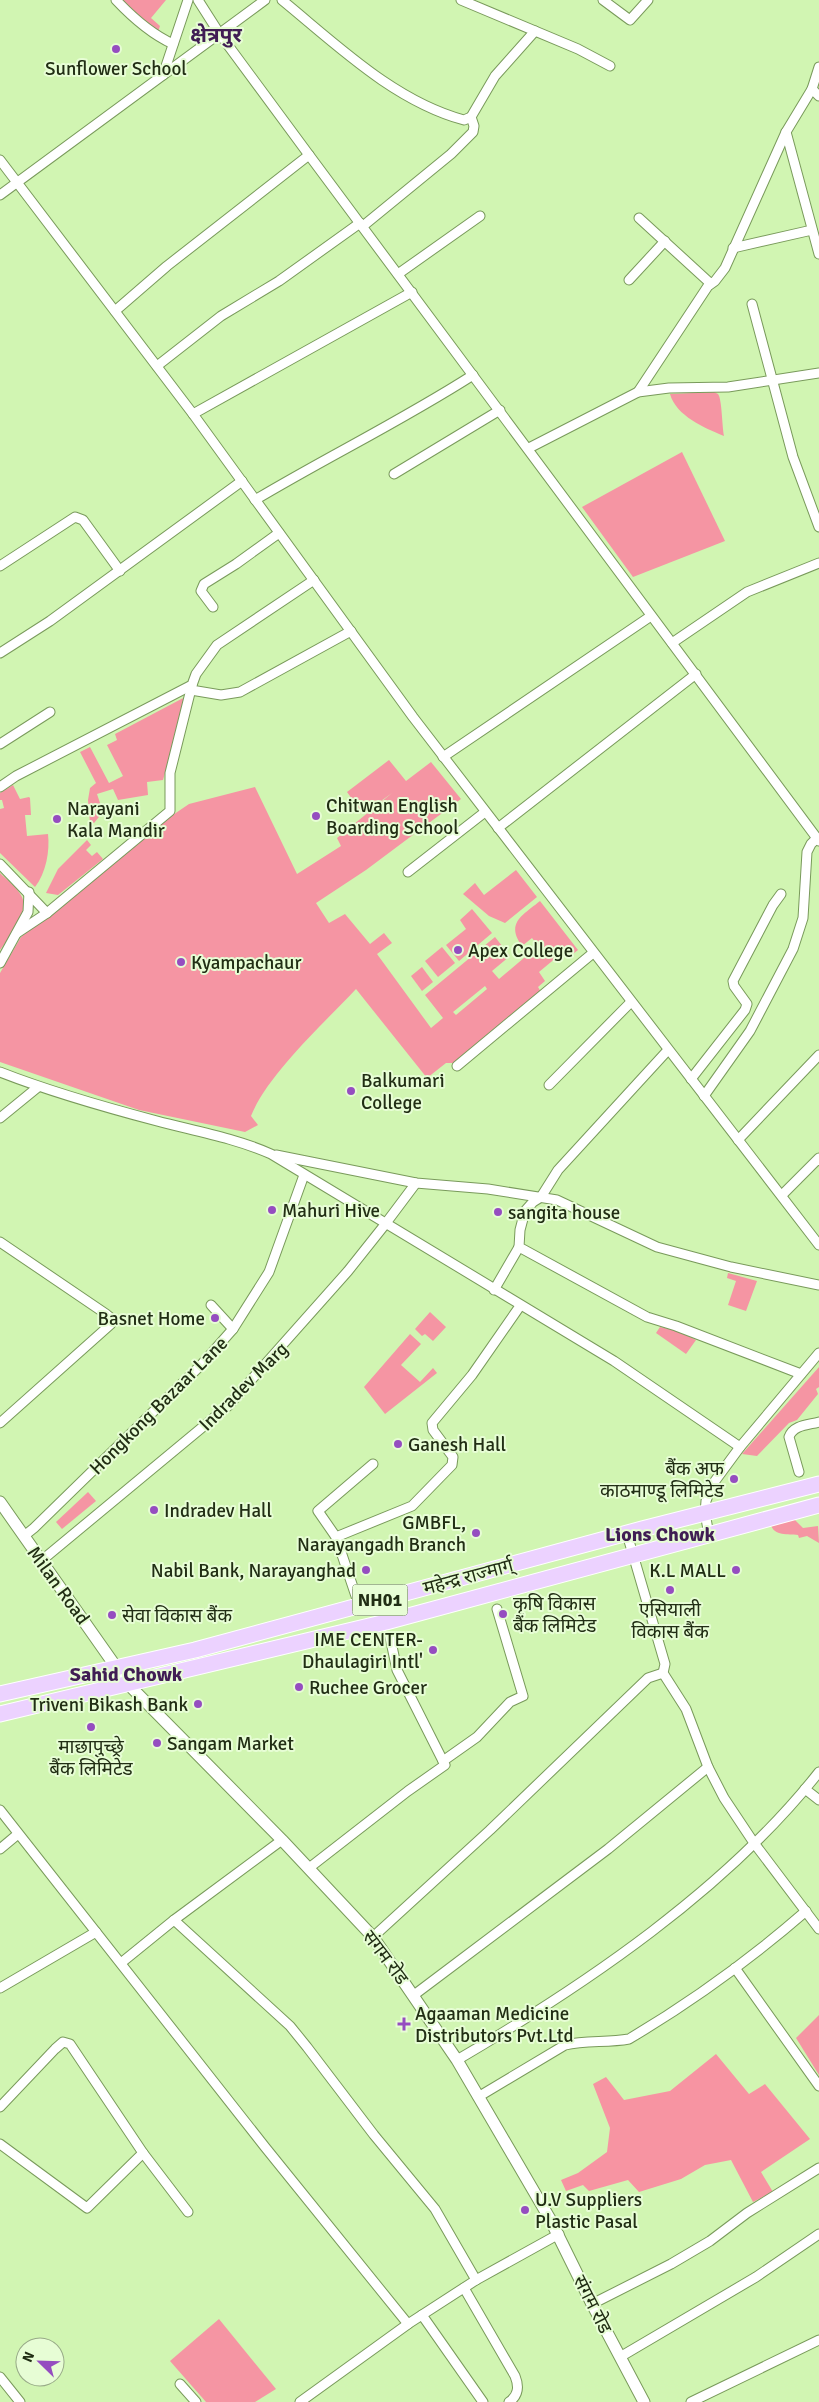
<svg xmlns="http://www.w3.org/2000/svg" width="819" height="2402" viewBox="0 0 819 2402" font-family="Signika,'Noto Sans Devanagari',sans-serif">
	<rect width="100%" height="100%" fill="#d1f5b2"/>
	<g fill="#f595a3" fill-rule="evenodd">
		<path d="M119,0H166L151,18L160,26L158,32Z"/>
		<path d="M714,392L718,394C722,399 722,425 724,436C705,428 676,416 670,394Z"/>
		<path d="M682,452L725,541L633,577L582,507Z"/>
		<path d="M187,696L163,780L147,782L148,795L118,800L113,789L97,794L103,812L94,823H90L88,800L90,788L96,783L80,752L90,747L109,783L123,776L107,745L117,740L115,734Z"/>
		<path d="M389,760L406,781L431,762L461,799L366,870L316,903L329,923L345,914L370,944L384,933L392,943L377,954L431,1028L443,1018L425,995L495,937L510,956L492,971L499,979L538,946L532,938L522,946C505,923 523,915 540,901L578,950L568,958L563,952L539,972L545,981L538,987L541,992L457,1063H446L427,1078L356,989C325,1022 267,1075 251,1116L258,1125L245,1132L139,1110L0,1062V973L21,937L164,821L189,804L255,787L297,874L341,846L337,838L392,793L363,814L347,792ZM485,986L487,989L456,1015L453,1012Z"/>
		<path d="M13,785L20,799L29,797L30,798L31,815H25L27,836L48,834C50,851 46,873 35,887L0,853V809L4,808L2,800H0V793Z"/>
		<path d="M87,840L91,845L86,850L92,856L97,852L103,859L58,895L46,893L58,869Z"/>
		<path d="M516,870L537,897L505,923L489,916L463,894L475,883L484,895Z"/>
		<path d="M0,873C7,880 17,887 22,897C29,913 9,938 0,950Z"/>
		<path d="M472,909L492,933L459,961L446,945L466,929L460,920Z"/>
		<path d="M442,947L455,963L438,977L425,961Z"/>
		<path d="M422,967L433,982L422,991L411,976Z"/>
		<path d="M728,1273L757,1281L746,1311L728,1305L736,1281L727,1278Z"/>
		<path d="M430,1312L446,1327L433,1341L425,1334L422,1336L415,1329Z"/>
		<path d="M660,1327L678,1331L696,1340L686,1354L656,1333Z"/>
		<path d="M410,1334L421,1344L401,1365L420,1382L433,1368L437,1373L385,1414L364,1387Z"/>
		<path d="M819,1367V1387L816,1389L818,1394L797,1420L789,1423L757,1456L742,1454Z"/>
		<path d="M88,1492L96,1501L62,1529L56,1522Z"/>
		<path d="M794,1519L803,1528L818,1526L819,1543L807,1536L799,1538L798,1535C788,1534 774,1536 771,1525Z"/>
		<path d="M819,2015V2075L796,2038Z"/>
		<path d="M219,2319L276,2389L255,2402H206L170,2361Z"/>
	</g>
	<path fill="#f794a2" d="M716,2054L749,2094L765,2084L810,2139L761,2172L773,2192L753,2202L731,2160L705,2165L681,2179L639,2192L628,2180L589,2191L583,2185L566,2191L561,2180L578,2173L607,2152L610,2128L593,2084L606,2077L624,2100L670,2091Z"/>
	<g fill="none" stroke-linecap="round" stroke-linejoin="round">
		<defs>
			<g id="minor">
				<path d="M116,0C133,18 151,34 173,44"/>
				<path d="M198,0L219,33L309,155L819,841"/>
				<path d="M282,0C337,45 394,101 464,120L471,117L495,76L535,31"/>
				<path d="M461,0L578,49L610,66"/>
				<path d="M603,0L630,20L648,0"/>
				<path d="M163,75L188,0"/>
				<path d="M812,89L819,96"/>
				<path d="M786,132L819,254"/>
				<path d="M0,160L193,414L413,717L819,1245"/>
				<path d="M0,195L265,0"/>
				<path d="M639,218L710,283"/>
				<path d="M363,226L451,154L473,132L474,126L471,117"/>
				<path d="M733,248L812,230"/>
				<path d="M398,274L480,216"/>
				<path d="M629,280L665,241"/>
				<path d="M752,304L793,457L819,527"/>
				<path d="M115,311L167,266L309,155"/>
				<path d="M157,366L221,316L279,281L360,223"/>
				<path d="M638,392L708,286L715,281L725,268L786,132L812,89L819,67"/>
				<path d="M193,414L412,292"/>
				<path d="M529,448L638,392L669,388L728,387L819,373"/>
				<path d="M394,474L500,410"/>
				<path d="M255,500C327,457 403,420 473,375"/>
				<path d="M0,566L75,517L83,520L120,571"/>
				<path d="M213,607L201,591L204,584L236,564L279,533"/>
				<path d="M672,643L747,592L819,563"/>
				<path d="M0,653L50,621L242,481"/>
				<path d="M191,690L221,695L240,692L351,631"/>
				<path d="M0,744L50,712"/>
				<path d="M443,757L651,616"/>
				<path d="M0,787L16,776L192,685L196,674L217,645L314,580"/>
				<path d="M498,828L696,674"/>
				<path d="M0,864L47,913"/>
				<path d="M408,872L485,812"/>
				<path d="M17,933L47,913L170,811V773L192,685"/>
				<path d="M0,963L28,912L29,892"/>
				<path d="M668,1050L558,1170L541,1197L533,1202L525,1211L520,1230L519,1247L647,1317L676,1326L801,1374"/>
				<path d="M457,1066L593,953"/>
				<path d="M0,1072C51,1092 104,1107 157,1121C195,1131 235,1138 271,1154L614,1361L740,1447"/>
				<path d="M691,1079L745,1010L747,1004L734,986L733,981L773,905L781,894"/>
				<path d="M549,1085L631,1002"/>
				<path d="M704,1096L750,1031L793,949L803,918L807,852L811,844L817,838"/>
				<path d="M0,1118L38,1087"/>
				<path d="M738,1140L819,1055"/>
				<path d="M276,1155L416,1183L488,1189L557,1200L657,1247L731,1267L819,1285"/>
				<path d="M782,1195L819,1158"/>
				<path d="M0,1242L106,1314L111,1318V1324L0,1423"/>
				<path d="M494,1290L519,1247"/>
				<path d="M211,1305L233,1329"/>
				<path d="M799,1472L789,1437C793,1425 808,1425 819,1422"/>
				<path d="M627,1534L665,1664L663,1673L686,1709L708,1767L724,1798L754,1843L819,1929"/>
				<path d="M709,1535L705,1513L706,1501L712,1485L740,1447L819,1353"/>
				<path d="M24,1536L34,1528L202,1364L233,1329L269,1272L304,1175"/>
				<path d="M336,1537L412,1506L452,1465L453,1457L433,1430L432,1423L472,1375L520,1306"/>
				<path d="M41,1561L228,1406L348,1271L383,1227L416,1183"/>
				<path d="M359,1605L336,1537L318,1511L373,1464"/>
				<path d="M443,1761L477,1737L510,1702L523,1696L497,1609"/>
				<path d="M805,1789L819,1800"/>
				<path d="M0,1810L265,2147L408,2324"/>
				<path d="M0,1849L18,1834"/>
				<path d="M309,1868L408,1791L445,1765L397,1670L390,1637"/>
				<path d="M174,1920L290,2026L307,2047L374,2135L435,2209L476,2280"/>
				<path d="M373,1937L490,1830L648,1678L663,1673"/>
				<path d="M121,1963L174,1920L282,1840"/>
				<path d="M735,1968L819,2086"/>
				<path d="M0,1988L96,1932"/>
				<path d="M414,1995L608,1849L708,1767"/>
				<path d="M457,2060C585,1985 727,1889 819,1772"/>
				<path d="M478,2097L565,2045C586,2040 607,2043 629,2039C691,2002 752,1958 806,1911"/>
				<path d="M0,2107L55,2049L63,2042L70,2044L143,2153L188,2212"/>
				<path d="M0,2144L87,2208L143,2153"/>
				<path d="M464,2288L515,2376C519,2386 519,2395 509,2402"/>
				<path d="M592,2304L671,2264L710,2241L747,2213L819,2168"/>
				<path d="M422,2315L483,2402"/>
				<path d="M620,2357L756,2277L819,2234"/>
				<path d="M0,2377L20,2402"/>
				<path d="M180,2384L196,2402"/>
				<path d="M300,2402L408,2324L476,2280L559,2234"/>
				<path d="M691,2402L819,2340"/>
			</g>
			<path id="tertiary" d="M0,1502L128,1684L282,1840L373,1937L457,2060L550,2219L592,2304L644,2402"/>
			<g id="trunk">
				<path d="M0,1694L195,1650L642,1529L819,1484"/>
				<path d="M0,1714L386,1622L819,1505"/>
			</g>
		</defs>
		<use href="#minor" stroke="#799a5b" stroke-width="11"/>
		<use href="#tertiary" stroke="#799a5b" stroke-width="13"/>
		<use href="#trunk" stroke="#fff" stroke-width="17"/>
		<use href="#minor" stroke="#fff" stroke-width="9"/>
		<use href="#tertiary" stroke="#fff" stroke-width="11"/>
		<use href="#trunk" stroke="#ecd2ff" stroke-width="15"/>
	</g>
	<g fill="#954dc0" stroke="#e7fdd5" stroke-width="2">
		<circle cx="116" cy="49" r="5"/>
		<circle cx="316" cy="816" r="5"/>
		<circle cx="57" cy="819" r="5"/>
		<circle cx="458" cy="950" r="5"/>
		<circle cx="181" cy="962" r="5"/>
		<circle cx="351" cy="1091" r="5"/>
		<circle cx="272" cy="1210" r="5"/>
		<circle cx="498" cy="1212" r="5"/>
		<circle cx="215" cy="1318" r="5"/>
		<circle cx="398" cy="1444" r="5"/>
		<circle cx="734" cy="1479" r="5"/>
		<circle cx="154" cy="1510" r="5"/>
		<circle cx="476" cy="1533" r="5"/>
		<circle cx="366" cy="1570" r="5"/>
		<circle cx="736" cy="1570" r="5"/>
		<circle cx="670" cy="1590" r="5"/>
		<circle cx="503" cy="1614" r="5"/>
		<circle cx="112" cy="1615" r="5"/>
		<circle cx="433" cy="1650" r="5"/>
		<circle cx="299" cy="1687" r="5"/>
		<circle cx="198" cy="1704" r="5"/>
		<circle cx="91" cy="1727" r="5"/>
		<circle cx="157" cy="1743" r="5"/>
		<path d="M401.5 2016.5h5v5h5v5h-5v5h-5v-5h-5v-5h5z"/>
		<circle cx="525" cy="2210" r="5"/>
	</g>
	<g text-anchor="middle" stroke-width="4" stroke-linejoin="round" paint-order="stroke">
		<rect fill="#e7fdd5" stroke="#5c6c4e" stroke-width="1" x="352.5" y="1584.5" width="55" height="31" rx="4"/>
		<g font-size="18" font-weight="bold" fill="#212e14">
			<text x="380" y="1606">NH01</text>
		</g>
		<g font-size="19" fill="#212e14" stroke="#e7fdd5" text-anchor="start">
			<text x="116" y="75" text-anchor="middle">Sunflower School</text>
			<text x="326" y="812">Chitwan English<tspan x="326" dy="22">Boarding School</tspan></text>
			<text x="67" y="815">Narayani<tspan x="67" dy="22">Kala Mandir</tspan></text>
			<text x="468" y="957">Apex College</text>
			<text x="191" y="969">Kyampachaur</text>
			<text x="361" y="1087">Balkumari<tspan x="361" dy="22">College</tspan></text>
			<text x="282" y="1217">Mahuri Hive</text>
			<text x="508" y="1219">sangita house</text>
			<text x="205" y="1325" text-anchor="end">Basnet Home</text>
			<text x="408" y="1451">Ganesh Hall</text>
			<text x="724" y="1475" text-anchor="end">बैंक अफ<tspan x="724" dy="22">काठमाण्डू लिमिटेड</tspan></text>
			<text x="164" y="1517">Indradev Hall</text>
			<text x="466" y="1529" text-anchor="end">GMBFL,<tspan x="466" dy="22">Narayangadh Branch</tspan></text>
			<text x="356" y="1577" text-anchor="end">Nabil Bank, Narayanghad</text>
			<text x="726" y="1577" text-anchor="end">K.L MALL</text>
			<text x="513" y="1610">कृषि विकास<tspan x="513" dy="22">बैंक लिमिटेड</tspan></text>
			<text x="670" y="1616" text-anchor="middle">एसियाली<tspan x="670" dy="22">विकास बैंक</tspan></text>
			<text x="122" y="1622">सेवा विकास बैंक</text>
			<text x="423" y="1646" text-anchor="end">IME CENTER-<tspan x="423" dy="22">Dhaulagiri Intl'</tspan></text>
			<text x="309" y="1694">Ruchee Grocer</text>
			<text x="188" y="1711" text-anchor="end">Triveni Bikash Bank</text>
			<text x="167" y="1750">Sangam Market</text>
			<text x="91" y="1753" text-anchor="middle">माछापुच्छ्रे<tspan x="91" dy="22">बैंक लिमिटेड</tspan></text>
			<text x="415" y="2020">Agaaman Medicine<tspan x="415" dy="22">Distributors Pvt.Ltd</tspan></text>
			<text x="535" y="2206">U.V Suppliers<tspan x="535" dy="22">Plastic Pasal</tspan></text>
		</g>
		<g font-size="19" fill="#212e14" stroke="#e7fdd5">
			<text transform="translate(243 1386) rotate(-45)" y="7">Indradev Marg</text>
			<text transform="translate(158 1405) rotate(-45)" y="7">Hongkong Bazaar Lane</text>
			<text transform="translate(468 1576) rotate(-15)" y="7">महेन्द्र राज्मार्ग्</text>
			<text transform="translate(59 1585) rotate(54)" y="7">Milan Road</text>
			<text transform="translate(386 1957) rotate(53)" y="7">संगम रोड</text>
			<text transform="translate(593 2304) rotate(63)" y="7">संगम रोड</text>
		</g>
		<g font-size="20" font-weight="bold" fill="#401d54" stroke="#e7fdd5">
			<text x="660" y="1541">Lions Chowk</text>
			<text x="126" y="1681">Sahid Chowk</text>
		</g>
		<g font-size="21" font-weight="bold" fill="#401d54" stroke="#e7fdd5">
			<text x="216" y="42">क्षेत्रपुर</text>
		</g>
	</g>
	<g transform="translate(40 2362) rotate(293)"><circle r="24" fill="#e7fdd5" stroke="#98aa88"/>
	<path d="M0-4L9 19L0 12L-9 19Z" fill="#954dc0"/>
	<text y="-8" font-size="14" font-weight="bold" text-anchor="middle" fill="#212e14">N</text>
	</g>
</svg>
